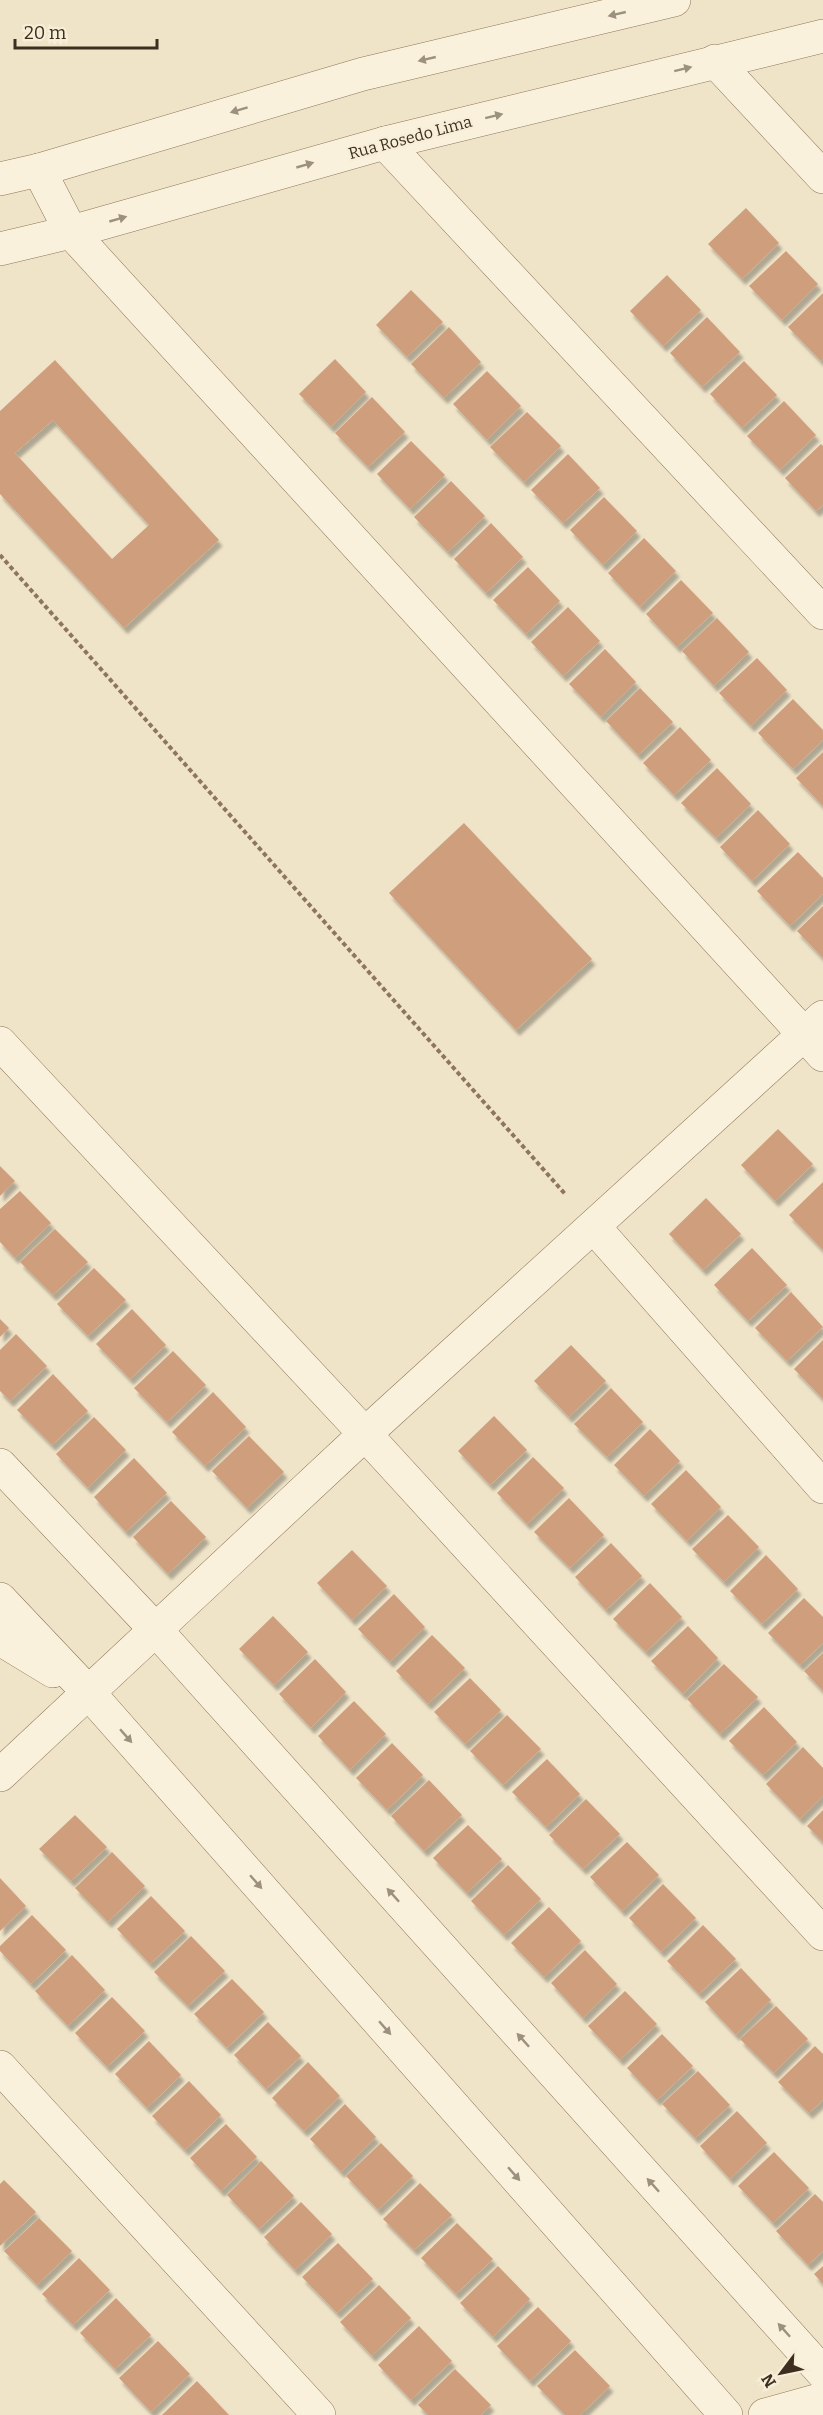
<svg xmlns="http://www.w3.org/2000/svg" width="823" height="2415" viewBox="0 0 823 2415" font-family="Bitter,serif">
	<defs>
		<filter id="shadow"><feDropShadow dx="3.5" dy="6" stdDeviation="1.5" flood-color="#0004"/></filter>
	</defs>
	<rect width="100%" height="100%" fill="#f0e4c8"/>
	<g fill="#cf9f7d" fill-rule="evenodd" filter="url(#shadow)">
		<path d="M746,208L779,243L742,279L708,244Z"/>
		<path d="M786,251L818,284L782,320L749,286Z"/>
		<path d="M667,275L701,310L663,346L630,311Z"/>
		<path d="M411,290L443,322L407,357L376,325Z"/>
		<path d="M823,293V359L821,361L788,327Z"/>
		<path d="M707,317L740,352L702,387L670,353Z"/>
		<path d="M449,327L481,362L444,398L411,364Z"/>
		<path d="M335,359L366,392L331,427L299,394Z"/>
		<path d="M55,360L219,540L124,628L0,494V411ZM53,420L149,525L112,559L15,453Z"/>
		<path d="M744,361L777,395L742,428L710,394Z"/>
		<path d="M487,371L521,406L487,440L453,404Z"/>
		<path d="M372,397L405,432L368,467L335,433Z"/>
		<path d="M784,401L816,435L780,470L747,436Z"/>
		<path d="M527,412L561,446L524,482L490,447Z"/>
		<path d="M411,441L445,475L410,509L377,474Z"/>
		<path d="M821,444L823,446V505L816,511L785,478Z"/>
		<path d="M568,454L600,488L563,523L531,490Z"/>
		<path d="M451,481L485,516L448,552L414,517Z"/>
		<path d="M604,497L637,531L603,565L570,530Z"/>
		<path d="M491,523L523,557L486,593L454,559Z"/>
		<path d="M644,538L676,571L640,607L608,573Z"/>
		<path d="M528,567L560,601L526,634L493,600Z"/>
		<path d="M681,580L713,613L677,647L646,614Z"/>
		<path d="M568,607L600,641L563,676L531,642Z"/>
		<path d="M717,618L749,652L714,686L682,651Z"/>
		<path d="M605,649L636,682L601,717L569,684Z"/>
		<path d="M757,658L787,690L751,726L719,693Z"/>
		<path d="M640,688L673,722L638,755L606,721Z"/>
		<path d="M793,699L823,730V740L793,769L758,733Z"/>
		<path d="M680,727L711,760L674,795L643,763Z"/>
		<path d="M823,752V806L796,778Z"/>
		<path d="M717,768L751,804L716,838L681,803Z"/>
		<path d="M758,810L790,844L752,881L720,847Z"/>
		<path d="M464,823L592,959L516,1030L389,893Z"/>
		<path d="M798,852L823,878V894L790,926L757,891Z"/>
		<path d="M823,906V958L797,931Z"/>
		<path d="M778,1129L813,1164L775,1201L741,1165Z"/>
		<path d="M0,1166L15,1181L0,1196Z"/>
		<path d="M823,1182V1250L789,1215Z"/>
		<path d="M20,1191L51,1223L15,1258L0,1242V1209Z"/>
		<path d="M706,1198L741,1234L703,1270L669,1234Z"/>
		<path d="M55,1229L88,1262L53,1295L20,1262Z"/>
		<path d="M752,1248L787,1285L748,1321L714,1285Z"/>
		<path d="M94,1268L126,1300L88,1336L57,1304Z"/>
		<path d="M791,1292L823,1327L787,1361L755,1328Z"/>
		<path d="M132,1309L166,1345L130,1379L96,1344Z"/>
		<path d="M0,1319L9,1328L0,1337Z"/>
		<path d="M16,1334L47,1366L10,1401L0,1391V1350Z"/>
		<path d="M823,1340V1399L794,1369Z"/>
		<path d="M571,1345L606,1381L569,1417L534,1381Z"/>
		<path d="M173,1351L206,1385L167,1422L134,1388Z"/>
		<path d="M53,1374L88,1411L52,1445L17,1410Z"/>
		<path d="M611,1388L643,1422L607,1457L574,1424Z"/>
		<path d="M213,1392L246,1427L205,1466L172,1432Z"/>
		<path d="M494,1416L527,1450L490,1485L458,1451Z"/>
		<path d="M94,1417L126,1450L88,1488L56,1454Z"/>
		<path d="M650,1429L680,1461L644,1496L614,1465Z"/>
		<path d="M249,1436L284,1472L247,1508L212,1471Z"/>
		<path d="M533,1457L564,1488L527,1524L497,1493Z"/>
		<path d="M134,1458L167,1493L126,1532L94,1497Z"/>
		<path d="M686,1470L721,1507L687,1541L651,1504Z"/>
		<path d="M569,1498L604,1535L570,1568L534,1532Z"/>
		<path d="M171,1501L206,1537L168,1574L133,1537Z"/>
		<path d="M728,1515L759,1547L724,1582L692,1549Z"/>
		<path d="M611,1543L642,1576L606,1610L575,1577Z"/>
		<path d="M352,1550L387,1586L352,1620L317,1583Z"/>
		<path d="M766,1555L798,1589L762,1624L730,1591Z"/>
		<path d="M650,1583L682,1617L646,1652L613,1619Z"/>
		<path d="M394,1594L425,1627L390,1662L358,1629Z"/>
		<path d="M804,1598L823,1617V1643L800,1665L768,1633Z"/>
		<path d="M273,1616L308,1652L274,1685L239,1649Z"/>
		<path d="M688,1626L718,1658L683,1694L651,1661Z"/>
		<path d="M432,1635L465,1668L428,1704L396,1671Z"/>
		<path d="M823,1653V1691L804,1671Z"/>
		<path d="M315,1659L346,1692L311,1728L279,1694Z"/>
		<path d="M724,1664L758,1697L720,1734L687,1699Z"/>
		<path d="M470,1678L501,1710L465,1744L434,1712Z"/>
		<path d="M354,1701L386,1734L350,1770L318,1736Z"/>
		<path d="M764,1707L797,1742L763,1775L729,1741Z"/>
		<path d="M507,1715L541,1749L503,1785L470,1751Z"/>
		<path d="M392,1743L423,1775L387,1810L356,1778Z"/>
		<path d="M803,1747L823,1768V1796L800,1819L766,1784Z"/>
		<path d="M547,1759L580,1794L546,1827L512,1792Z"/>
		<path d="M429,1780L462,1815L424,1851L391,1816Z"/>
		<path d="M586,1799L620,1834L583,1869L549,1835Z"/>
		<path d="M823,1810V1842L807,1826Z"/>
		<path d="M75,1815L107,1847L71,1881L39,1849Z"/>
		<path d="M468,1825L502,1859L467,1893L433,1858Z"/>
		<path d="M627,1842L659,1875L622,1911L590,1877Z"/>
		<path d="M112,1852L145,1886L108,1922L75,1888Z"/>
		<path d="M508,1865L541,1899L504,1935L471,1901Z"/>
		<path d="M0,1878L26,1906L0,1931Z"/>
		<path d="M663,1884L696,1918L661,1952L629,1918Z"/>
		<path d="M151,1896L185,1931L150,1964L117,1929Z"/>
		<path d="M549,1907L581,1941L544,1977L511,1943Z"/>
		<path d="M32,1915L66,1950L31,1984L0,1951V1946Z"/>
		<path d="M703,1925L736,1959L699,1994L667,1961Z"/>
		<path d="M191,1936L225,1971L188,2006L154,1972Z"/>
		<path d="M585,1950L617,1984L583,2018L551,1983Z"/>
		<path d="M72,1955L105,1990L68,2026L35,1991Z"/>
		<path d="M741,1968L771,2000L736,2035L705,2002Z"/>
		<path d="M232,1979L264,2012L227,2048L194,2014Z"/>
		<path d="M625,1991L657,2024L620,2060L588,2026Z"/>
		<path d="M112,1997L145,2031L107,2067L75,2033Z"/>
		<path d="M776,2006L808,2039L774,2073L740,2039Z"/>
		<path d="M268,2022L301,2056L266,2089L234,2055Z"/>
		<path d="M662,2034L693,2066L657,2100L627,2068Z"/>
		<path d="M149,2041L181,2075L147,2108L115,2074Z"/>
		<path d="M815,2046L823,2054V2100L809,2113L778,2082Z"/>
		<path d="M308,2062L340,2096L304,2131L272,2098Z"/>
		<path d="M698,2071L730,2105L695,2138L662,2104Z"/>
		<path d="M189,2081L221,2115L185,2150L152,2116Z"/>
		<path d="M345,2104L376,2137L341,2172L310,2139Z"/>
		<path d="M737,2111L767,2143L730,2179L700,2146Z"/>
		<path d="M226,2124L257,2157L221,2191L190,2158Z"/>
		<path d="M381,2143L413,2176L378,2210L346,2176Z"/>
		<path d="M774,2152L809,2188L773,2223L738,2186Z"/>
		<path d="M261,2161L294,2196L259,2229L227,2195Z"/>
		<path d="M4,2180L36,2212L0,2246V2184Z"/>
		<path d="M420,2183L452,2215L414,2250L383,2219Z"/>
		<path d="M815,2194L823,2202V2251L808,2265L776,2231Z"/>
		<path d="M301,2202L332,2234L295,2270L264,2237Z"/>
		<path d="M39,2218L72,2251L37,2285L4,2251Z"/>
		<path d="M457,2223L493,2259L456,2294L421,2258Z"/>
		<path d="M338,2243L373,2279L337,2313L302,2277Z"/>
		<path d="M79,2258L110,2290L73,2325L42,2294Z"/>
		<path d="M498,2266L530,2299L493,2337L460,2303Z"/>
		<path d="M823,2266V2284L814,2274Z"/>
		<path d="M379,2285L411,2318L372,2356L340,2322Z"/>
		<path d="M116,2298L151,2335L115,2369L80,2333Z"/>
		<path d="M538,2307L571,2341L530,2381L497,2346Z"/>
		<path d="M419,2326L452,2361L411,2400L378,2365Z"/>
		<path d="M158,2341L190,2374L151,2412L119,2378Z"/>
		<path d="M575,2350L610,2386L580,2415H565L537,2386Z"/>
		<path d="M455,2369L491,2405L481,2415H428L418,2405Z"/>
		<path d="M197,2381L229,2415H162Z"/>
	</g>
	<g fill="none" stroke-linecap="round" stroke-linejoin="round">
		<defs>
			<g id="street">
				<path d="M715,61L823,177"/>
				<path d="M385,143L823,613"/>
				<path d="M39,170L71,232L823,1055"/>
				<path d="M0,179L39,170L363,74L674,0"/>
				<path d="M0,249L71,232L385,143L823,36"/>
				<path d="M0,1043L365,1434L823,1934"/>
				<path d="M594,1227L823,1487"/>
				<path d="M0,1465L155,1629L823,2373"/>
				<path d="M0,1599L88,1692L726,2415"/>
				<path d="M0,1639L53,1671"/>
				<path d="M0,1775L365,1434L823,1017"/>
				<path d="M0,2067L319,2415"/>
				<path d="M765,2415L823,2399"/>
			</g>
		</defs>
		<use href="#street" stroke="#8d765c" stroke-width="34"/>
		<path stroke="#8d765c" stroke-width="4" stroke-dasharray="4.5 3" stroke-linecap="butt" d="M0,555L566,1195"/>
		<use href="#street" stroke="#faf1dc" stroke-width="33"/>
	</g>
	<defs><path id="oneway-solid" d="M-6-.8H1V-3.2L6.5 0L1 3.2V.8H-6Z" transform="scale(1.5)"/></defs>
	<g fill="#9c907e">
		<use href="#oneway-solid" transform="translate(617 14) rotate(167)"/>
		<use href="#oneway-solid" transform="translate(427 59) rotate(167)"/>
		<use href="#oneway-solid" transform="translate(683 69) rotate(-14)"/>
		<use href="#oneway-solid" transform="translate(239 110) rotate(163)"/>
		<use href="#oneway-solid" transform="translate(494 116) rotate(-14)"/>
		<use href="#oneway-solid" transform="translate(305 165) rotate(-16)"/>
		<use href="#oneway-solid" transform="translate(118 219) rotate(-16)"/>
		<use href="#oneway-solid" transform="translate(126 1736) rotate(49)"/>
		<use href="#oneway-solid" transform="translate(256 1882) rotate(49)"/>
		<use href="#oneway-solid" transform="translate(393 1895) rotate(-132)"/>
		<use href="#oneway-solid" transform="translate(385 2028) rotate(49)"/>
		<use href="#oneway-solid" transform="translate(523 2040) rotate(-132)"/>
		<use href="#oneway-solid" transform="translate(514 2174) rotate(49)"/>
		<use href="#oneway-solid" transform="translate(653 2185) rotate(-132)"/>
		<use href="#oneway-solid" transform="translate(784 2330) rotate(-132)"/>
	</g>
	<g text-anchor="middle" stroke-width="4.5" stroke-linejoin="round" paint-order="stroke">
		<g font-size="16" fill="#3d2e20" stroke="#f7eed8">
			<text transform="translate(410 137) rotate(-15)" y="6">Rua Rosedo Lima</text>
		</g>
	</g>
	<g transform="translate(781 2373) rotate(238)" stroke="#f7eed8" stroke-width="4.5" paint-order="stroke">
	<path d="M0-4.5L10 22L0 15L-10 22Z" fill="#3d2e20"/>
	<text y="-9" font-size="16" font-weight="bold" text-anchor="middle" fill="#3d2e20">N</text>
	</g>
	<path d="M15 39v9h142v-9" fill="none" stroke="#3d2e20" stroke-width="3"/>
	<text x="24" y="39" font-size="18" fill="#3d2e20" stroke="#f7eed8" stroke-width="4.5" paint-order="stroke">20 m</text>
</svg>
